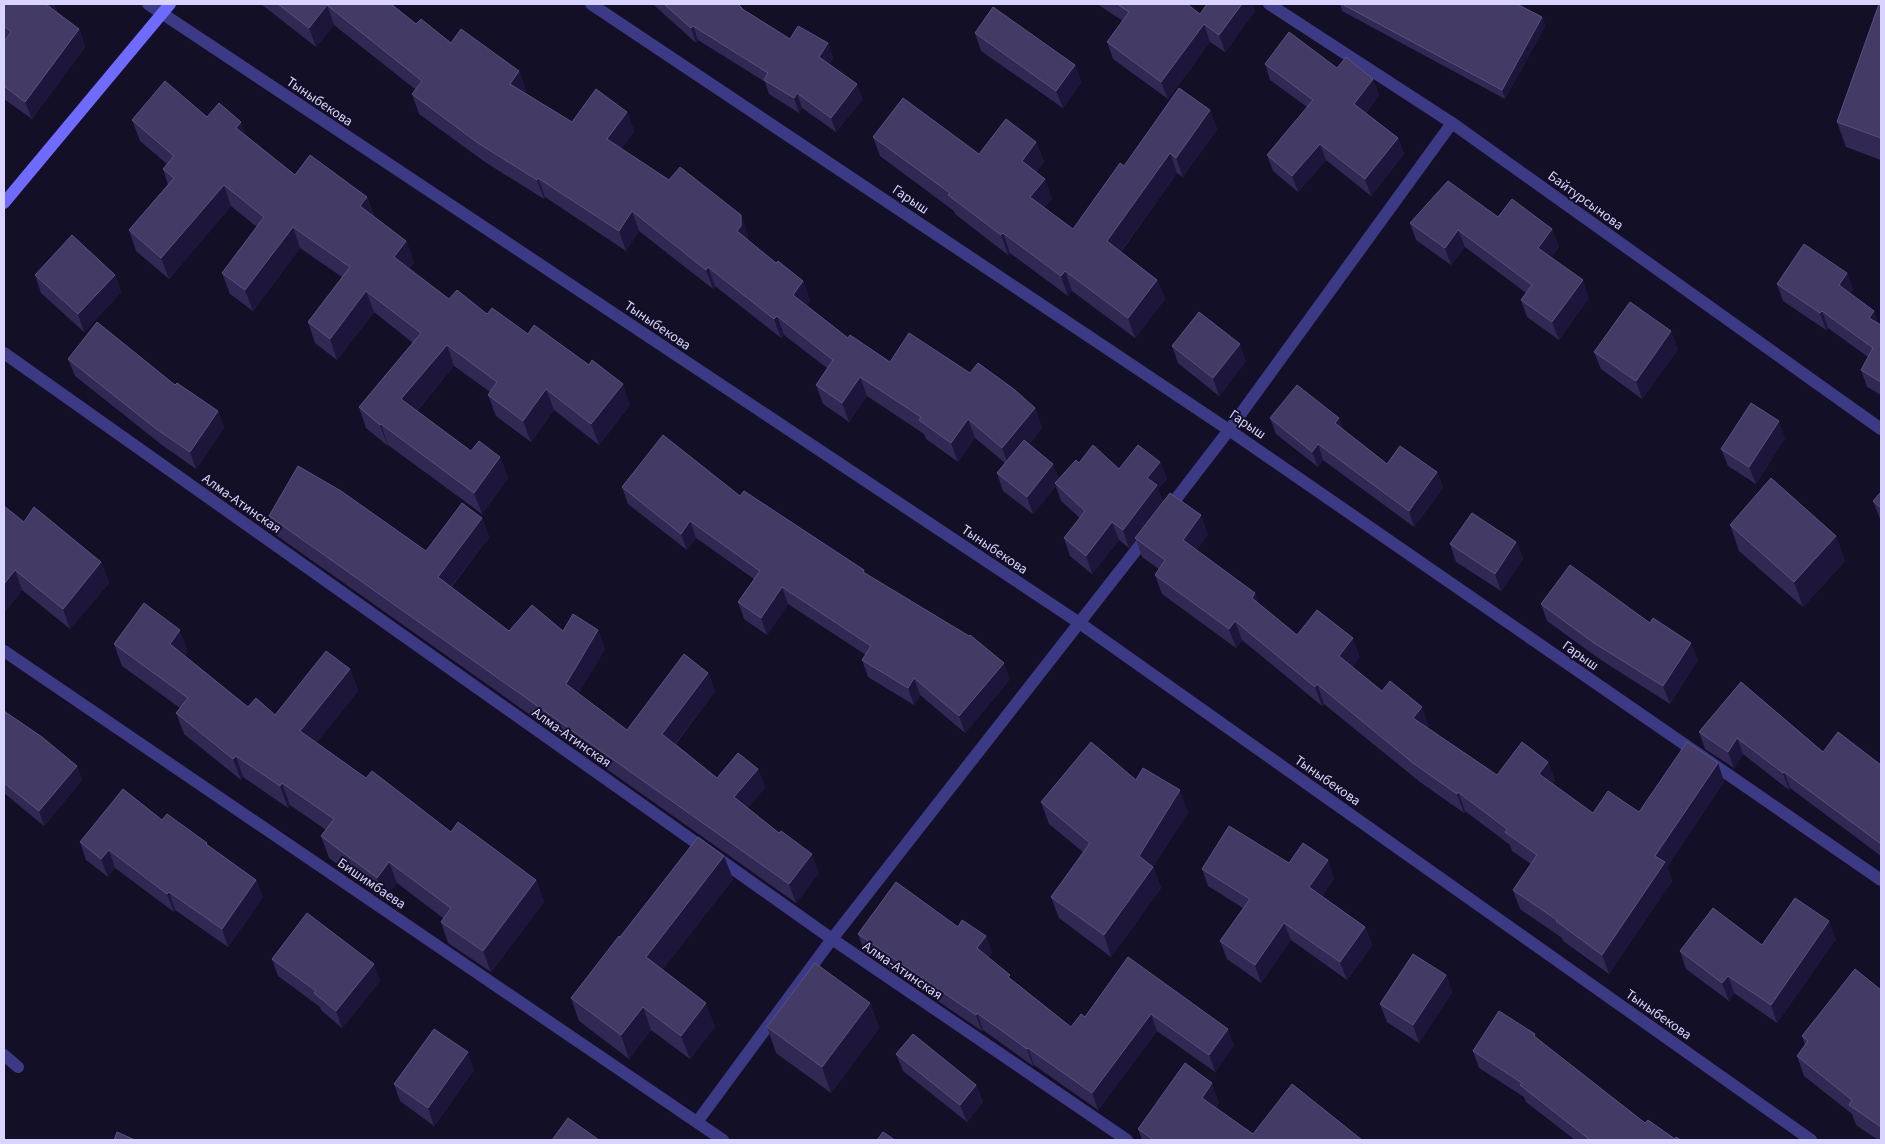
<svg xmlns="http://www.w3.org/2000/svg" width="1885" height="1144" viewBox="0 0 1885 1144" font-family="'Source Sans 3',sans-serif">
	<rect width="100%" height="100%" fill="#130f26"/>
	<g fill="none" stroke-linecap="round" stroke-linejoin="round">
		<g stroke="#3d3a85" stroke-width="12">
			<path d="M148,4L1081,624L1811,1140"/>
			<path d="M591,4L1229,430L1881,880"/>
			<path d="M1269,4L1452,123L1881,429"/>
			<path d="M4,353L832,939L1127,1140"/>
			<path d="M1166,512L1229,430L1452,123"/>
			<path d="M4,651L723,1140"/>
			<path d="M4,1055L18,1067"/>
			<path d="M697,1122L832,939L1148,535"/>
		</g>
		<path stroke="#6f6bff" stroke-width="12" d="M4,203L170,4"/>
	</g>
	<g fill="#312854">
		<path d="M4,4H54L58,14L79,29L85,47L32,119L4,99V42L5,40L4,39Z"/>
		<path d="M261,4H391L416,24L451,43L519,71L526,91L524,93L572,122L627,112L634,131L621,149L748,234V240L776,263L803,281L810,301L806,306L848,338L890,362L970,373L1035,408L1042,428L1029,444L1059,479L1079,463L1119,469L1160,462L1167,479L1158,489L1163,502L1208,534L1196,550L1259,604L1297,635L1360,657L1352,667L1382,691L1429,726L1428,728L1497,775L1548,762L1555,781L1553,784L1593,813L1639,812L1718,763L1724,782L1667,867L1672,881L1609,974L1563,941L1562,938L1520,909L1513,890L1531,864L1512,851L1510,845L1465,811L1464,813L1420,782L1324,704L1322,706L1242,640L1236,648L1162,594L1155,575L1159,569L1142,557L1136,539L1129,548L1119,540L1092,574L1070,556L1064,538L1080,518L1061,501L1056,486L1033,514L1003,491L997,473L1005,463L975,438L958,462L926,439L924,434L867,396L849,422L823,404L816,385L827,368L784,335L781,338L715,286L713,289L639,231L626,251L545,197L544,199L485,162L419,114L412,94L416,90L334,25L316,47Z"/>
		<path d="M652,4H738L744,10L790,39L828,43L833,58L829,64L863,99L836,132L802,108L799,113L769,94L765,82L698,40L696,43L656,7Z"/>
		<path d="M1097,4H1187L1200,14L1255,11L1225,52L1210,42L1168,99L1113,59L1107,42L1123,21Z"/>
		<path d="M1340,4H1517L1542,17L1545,26L1505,99L1342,11Z"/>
		<path d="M1881,4V160L1846,147L1837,122Z"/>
		<path d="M975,33L1075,65L1081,83L1063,108L981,51Z"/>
		<path d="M1265,64L1337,68L1373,79L1379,95L1366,113L1398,138L1404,154L1371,196L1326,160L1298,192L1273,171L1267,155L1307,107L1270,80Z"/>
		<path d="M1210,110L1217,129L1183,177L1177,173L1121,252L1157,280L1165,299L1135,338L1072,291L1068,296L1010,253L1008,255L955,214L954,211L880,156L873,137L979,154L1036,142L1044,162L1036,172L1052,198L1044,208L1073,229L1124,166Z"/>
		<path d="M207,117L246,135L295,175L367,197L374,216L406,241L414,262L409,269L449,299L487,314L528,334L630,405L599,445L554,410L531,442L496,416L488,395L490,392L454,366L417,411L471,451L500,457L508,478L482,514L388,445V446L366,428L359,407L413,343L374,312L337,360L315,343L308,322L342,277L300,248L253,311L230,294L222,273L257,227L231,206L169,279L136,251L129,230L168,185L163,169L167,164L140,141L132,120Z"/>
		<path d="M1498,217L1552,229L1559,247L1551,257L1589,298L1559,340L1527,317L1521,300L1526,293L1465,247L1451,265L1416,240L1410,223Z"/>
		<path d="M1847,273L1853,289L1850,294L1879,324L1881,325V395L1867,387L1861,370L1868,357L1828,328L1826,330L1783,301L1777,284Z"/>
		<path d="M35,275H115L121,292L84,332L41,293Z"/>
		<path d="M1172,346L1246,361L1219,396L1178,363Z"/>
		<path d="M1678,349L1642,399L1601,369L1594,352Z"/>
		<path d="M68,359L175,385L218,411L224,428L196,469L162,445L75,376Z"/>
		<path d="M1270,418H1339L1343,430L1387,464L1437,472L1443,488L1414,527L1323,460L1318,467L1276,434Z"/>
		<path d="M1785,438L1756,484L1728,466L1721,449Z"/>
		<path d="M622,487L740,496L864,570L865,573L1010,679L965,733L920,695L914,705L868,677L862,660L866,655L788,604L767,635L744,619L738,602L754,579L696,538L687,550L628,504Z"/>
		<path d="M1881,492V520L1880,519L1873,501Z"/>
		<path d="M269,516L426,551L482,518L489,537L451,588L509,631L598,630L605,649L578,694L627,730L708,673L715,691L676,744L717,778L758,769L765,788L747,808L819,873L796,903L276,535Z"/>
		<path d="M24,522L101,562L109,583L70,629L22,590L4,613Z"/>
		<path d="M1730,525L1836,536L1845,561L1803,607L1739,551Z"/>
		<path d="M1516,542L1523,559L1501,591L1456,562L1450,544Z"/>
		<path d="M1541,604L1698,660L1670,704L1601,660L1547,621Z"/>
		<path d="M114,644L188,651L185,656L248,707L275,715L350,669L358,691L316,743L366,778L451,832L536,880L544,902L491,972L448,943L441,922L443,918L397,883L384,900L329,858L321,836L326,830L290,805L288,808L243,777L241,780L184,734L176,713L180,708L122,666Z"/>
		<path d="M1741,682L1823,752L1881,765V856L1790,788L1789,790L1743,754L1734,768L1705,749L1699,732Z"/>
		<path d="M4,711L77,766L82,780L44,826L4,793Z"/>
		<path d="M1136,780L1188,812L1153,867L1161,888L1111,957L1059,918L1051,897L1083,852L1049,824L1041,802Z"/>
		<path d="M162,820L207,845L256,880L263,897L228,947L175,910L174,912L115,868L108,877L86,860L80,842Z"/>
		<path d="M724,856L733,879L662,970L715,1026L690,1059L651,1030L629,1059L579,1021L571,998L620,937Z"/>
		<path d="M1202,869L1334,878L1322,896L1365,927L1372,945L1347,980L1291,940L1261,983L1227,959L1220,941L1243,908L1208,886Z"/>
		<path d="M858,934L992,952L988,958L1011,979L1071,1027L1085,1017L1128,957L1234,1045L1215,1072L1157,1031L1098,1110L1034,1065L1033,1066L983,1030L982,1031L864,951Z"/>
		<path d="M1836,939L1777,1023L1734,993L1729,1001L1686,969L1680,951Z"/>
		<path d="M272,959L380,981L342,1028L321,1010L320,1007L278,976Z"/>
		<path d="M1446,975L1452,992L1419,1043L1387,1022L1380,1004Z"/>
		<path d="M1881,990V1140H1878L1856,1125L1852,1114L1804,1076L1797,1056L1805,1045L1802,1036Z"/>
		<path d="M870,1003L879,1028L831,1093L776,1053L767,1027Z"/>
		<path d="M1537,1039L1645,1123L1675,1139L1681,1140H1575L1526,1102L1524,1097L1479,1068L1473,1051Z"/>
		<path d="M896,1054L976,1085L983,1102L967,1122L903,1071Z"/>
		<path d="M474,1070L434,1126L400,1101L394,1084Z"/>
		<path d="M1219,1103L1216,1108L1253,1134L1362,1140H1142L1138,1129Z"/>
	</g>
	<g fill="#1d163a">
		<path d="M48,4H54L58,15L47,5Z"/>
		<path d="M1242,4H1253L1255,11L1225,52L1219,35Z"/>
		<path d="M327,5L334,25L316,47L309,28Z"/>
		<path d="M1542,17L1545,26L1505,99L1502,90Z"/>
		<path d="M1204,24L1210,42L1168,99L1161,82Z"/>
		<path d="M693,26L698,40L696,43L691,28Z"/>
		<path d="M79,29L85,47L32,119L25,102Z"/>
		<path d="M828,43L833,58L825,71L819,57Z"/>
		<path d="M1075,65L1081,83L1063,108L1056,91Z"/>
		<path d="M519,71L526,91L517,103L510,84Z"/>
		<path d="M1373,79L1379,95L1360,120L1354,104Z"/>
		<path d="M857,84L863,99L836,132L831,118Z"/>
		<path d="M797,93L802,108L799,113L794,98Z"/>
		<path d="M1210,110L1217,129L1183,177L1176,158Z"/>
		<path d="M627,112L634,131L614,158L607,139Z"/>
		<path d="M241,122L249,143L236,128Z"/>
		<path d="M1398,138L1404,154L1371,196L1365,179Z"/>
		<path d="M1036,142L1044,162L1029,181L1022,161Z"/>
		<path d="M1320,144L1326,160L1298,192L1292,176Z"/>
		<path d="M1170,153L1177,173L1114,261L1107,241Z"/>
		<path d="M538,178L545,197L544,199L537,180Z"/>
		<path d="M1045,179L1052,198L1037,217L1030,197Z"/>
		<path d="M224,185L231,206L169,279L161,258Z"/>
		<path d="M367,197L374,218L360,206Z"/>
		<path d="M632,211L639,231L626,251L619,231Z"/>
		<path d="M741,215L748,234V245L737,231Z"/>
		<path d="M293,227L300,248L253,311L245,290Z"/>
		<path d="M1552,229L1559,247L1544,266L1538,248Z"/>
		<path d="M1458,230L1465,247L1451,265L1445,248Z"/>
		<path d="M1003,233L1010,253L1008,255L1001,235Z"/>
		<path d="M406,241L414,262L402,278L394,257Z"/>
		<path d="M708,267L715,286L713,289L706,270Z"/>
		<path d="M1065,271L1072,291L1068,296L1061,276Z"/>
		<path d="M1847,273L1853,289L1845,302L1839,285Z"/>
		<path d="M115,275L121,292L84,332L78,314Z"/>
		<path d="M1157,280L1165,299L1135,338L1128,318Z"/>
		<path d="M1583,280L1589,298L1559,340L1552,322Z"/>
		<path d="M803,281L810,301L800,314L793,295Z"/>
		<path d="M366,291L374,312L337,360L330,339Z"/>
		<path d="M1822,311L1828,328L1826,330L1820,313Z"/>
		<path d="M1874,311L1880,328L1869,318Z"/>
		<path d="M777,316L784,335L781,338L774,319Z"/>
		<path d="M1671,331L1678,349L1642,399L1636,381Z"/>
		<path d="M1240,344L1246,361L1219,396L1213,378Z"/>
		<path d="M447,345L454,366L409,420L401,399Z"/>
		<path d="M860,377L867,396L849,422L842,403Z"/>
		<path d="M623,384L630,405L599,445L591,424Z"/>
		<path d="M546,389L554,410L531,442L523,421Z"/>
		<path d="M1035,408L1042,428L1009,467L1002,448Z"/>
		<path d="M218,411L224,428L196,469L190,452Z"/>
		<path d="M1339,418L1345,434L1335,423Z"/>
		<path d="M968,419L975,438L958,462L951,443Z"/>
		<path d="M1779,421L1785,438L1756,484L1749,467Z"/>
		<path d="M381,424L388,445V446L380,425Z"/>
		<path d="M1318,444L1323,460L1318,467L1312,452Z"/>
		<path d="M500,457L508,478L482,514L474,493Z"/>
		<path d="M1160,462L1167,479L1158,489L1163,503L1129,548L1123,530L1147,478Z"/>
		<path d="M1053,464L1060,481L1055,483L1056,486L1033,514L1027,497Z"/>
		<path d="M1437,472L1443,488L1414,527L1409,511Z"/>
		<path d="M1201,515L1208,534L1190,560L1183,540Z"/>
		<path d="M482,518L489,537L444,596L438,577Z"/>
		<path d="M690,521L696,538L687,550L681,534Z"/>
		<path d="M1112,522L1119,540L1092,574L1086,556Z"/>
		<path d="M1836,536L1845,561L1803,607L1794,582Z"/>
		<path d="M1516,542L1523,559L1501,591L1495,574Z"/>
		<path d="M101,562L109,583L70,629L63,609Z"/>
		<path d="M15,570L22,590L4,613V584Z"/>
		<path d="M782,587L788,604L767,635L761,618Z"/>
		<path d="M1255,593L1262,612L1252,598Z"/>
		<path d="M1235,621L1242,640L1236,648L1229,629Z"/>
		<path d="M180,630L188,651L178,666L170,644Z"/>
		<path d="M598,630L605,649L573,703L566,684Z"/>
		<path d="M1353,638L1360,657L1346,675L1339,656Z"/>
		<path d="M1691,643L1698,660L1670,704L1663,686Z"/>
		<path d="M1004,663L1010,679L965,733L959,716Z"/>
		<path d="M350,669L358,691L308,753L300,731Z"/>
		<path d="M708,673L715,691L669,752L662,734Z"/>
		<path d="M914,678L920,695L914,705L908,688Z"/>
		<path d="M1317,684L1324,704L1322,706L1315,687Z"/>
		<path d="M1422,707L1429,726L1420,737L1413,718Z"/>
		<path d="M1737,738L1743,754L1734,768L1728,752Z"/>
		<path d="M236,756L243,777L241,780L233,759Z"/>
		<path d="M1548,762L1555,781L1546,793L1539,774Z"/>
		<path d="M1718,763L1724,782L1667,867L1672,881L1609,974L1602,955L1655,856Z"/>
		<path d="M77,766L82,780L44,826L39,811Z"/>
		<path d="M758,769L765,788L741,816L734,797Z"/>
		<path d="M1784,772L1790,788L1789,790L1783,773Z"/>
		<path d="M282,783L290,805L288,808L280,786Z"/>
		<path d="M1180,790L1188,812L1153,867L1161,888L1111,957L1104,935L1139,856Z"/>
		<path d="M1458,792L1465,811L1464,813L1457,794Z"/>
		<path d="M109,850L115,868L108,877L101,859Z"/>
		<path d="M812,854L819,873L796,903L789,884Z"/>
		<path d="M724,856L733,879L654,980L646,957Z"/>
		<path d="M1328,860L1334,878L1316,904L1309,887Z"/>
		<path d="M389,862L397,883L384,900L377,878Z"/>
		<path d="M256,880L263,897L228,947L222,929Z"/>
		<path d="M536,880L544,902L491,972L483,951Z"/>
		<path d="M169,892L175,910L174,912L167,894Z"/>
		<path d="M1829,921L1836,939L1777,1023L1771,1005Z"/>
		<path d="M1284,923L1291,940L1261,983L1255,965Z"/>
		<path d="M1365,927L1372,945L1347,980L1340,962Z"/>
		<path d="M986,936L992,952L983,965L977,948Z"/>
		<path d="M374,964L380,981L342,1028L336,1011Z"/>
		<path d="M1446,975L1452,992L1419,1043L1413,1025Z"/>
		<path d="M1728,976L1734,993L1729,1001L1722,983Z"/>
		<path d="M706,1003L715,1026L690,1059L681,1036Z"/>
		<path d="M870,1003L879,1028L831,1093L822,1067Z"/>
		<path d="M643,1007L651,1030L629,1059L621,1035Z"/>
		<path d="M977,1013L983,1030L982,1031L976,1015Z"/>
		<path d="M1151,1014L1157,1031L1098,1110L1092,1093Z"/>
		<path d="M1228,1029L1234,1045L1215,1072L1209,1055Z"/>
		<path d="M1028,1048L1034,1065L1033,1066L1027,1049Z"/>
		<path d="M468,1052L474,1070L434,1126L428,1108Z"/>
		<path d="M1212,1083L1219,1103L1209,1118L1202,1098Z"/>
		<path d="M976,1085L983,1102L967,1122L960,1105Z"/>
	</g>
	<g fill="#433a66" stroke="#5a527e">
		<path d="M4,4H48L47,5L79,29L25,102L4,86V42L11,32L4,26Z"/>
		<path d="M278,4H391L416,24L421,19L451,43L461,29L519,71L510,84L572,122L596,89L627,112L607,139L669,180L680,167L741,215V226L737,231L776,263L778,261L803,281L793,295L848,338L850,335L890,362L909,333L970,373L978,363L1015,390L1035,408L1002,448L968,419L951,443L919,420L921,417L860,377L842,403L816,385L833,360L777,316L774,319L708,267L706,270L632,211L619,231L538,178L537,180L478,143L412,94L422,81L327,5L309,28Z"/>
		<path d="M664,4H738L744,10L790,39L798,26L828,43L819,57L857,84L831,118L797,93L794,98L764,80L768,73L693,26L691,28Z"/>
		<path d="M1117,4H1187L1200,14L1207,4H1242L1219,35L1204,24L1161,82L1107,42L1129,12Z"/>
		<path d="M1342,4H1517L1542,17L1502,90Z"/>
		<path d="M1879,4H1881V138L1837,122Z"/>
		<path d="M993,7L1075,65L1056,91L975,33Z"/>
		<path d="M1289,32L1337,68L1346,57L1373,79L1354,104L1398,138L1365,179L1320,144L1292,176L1267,155L1313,100L1265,64Z"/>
		<path d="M165,81L207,117L219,103L241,122L236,128L295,175L310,155L367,197L360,206L406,241L394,257L449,299L457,290L487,314L492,308L528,334L534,325L589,365L592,360L623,384L591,424L546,389L523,421L488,395L497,382L447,345L401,399L471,451L479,441L500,457L474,493L381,424L380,425L359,407L421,333L366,291L330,339L308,322L350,267L293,227L245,290L222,273L264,217L224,185L161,258L129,230L174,178L163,169L174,156L132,120Z"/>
		<path d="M1179,88L1210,110L1176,158L1170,153L1107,241L1157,280L1128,318L1065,271L1061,276L1003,233L1001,235L948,195L950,193L873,137L903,98L979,154L1006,119L1036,142L1022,161L1045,179L1030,197L1073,229L1120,163L1124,166Z"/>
		<path d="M1448,181L1498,217L1512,199L1552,229L1538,248L1583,280L1552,322L1521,300L1532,285L1458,230L1445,248L1410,223Z"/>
		<path d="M72,235L115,275L78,314L35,275Z"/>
		<path d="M1804,244L1847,273L1839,285L1874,311L1869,318L1881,325V382L1861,370L1873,348L1822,311L1820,313L1777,284Z"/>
		<path d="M1630,302L1671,331L1636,381L1594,352Z"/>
		<path d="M1199,312L1240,344L1213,378L1172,346Z"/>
		<path d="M97,322L175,385L177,383L218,411L190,452L155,428L68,359Z"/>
		<path d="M1297,385L1339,418L1335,423L1387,464L1400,446L1437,472L1409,511L1318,444L1312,452L1270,418Z"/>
		<path d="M1751,403L1779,421L1749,467L1721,449Z"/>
		<path d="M663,435L740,496L744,491L864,570L863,572L969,636L970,635L1004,663L959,716L914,678L908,688L862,660L871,646L782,587L761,618L738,602L760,571L690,521L681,534L622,487Z"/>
		<path d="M1024,440L1053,464L1027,497L997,473Z"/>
		<path d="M1093,445L1119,469L1138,445L1160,462L1147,478L1157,485L1123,530L1112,522L1086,556L1064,538L1085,511L1055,483L1076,460L1079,463Z"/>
		<path d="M298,466L341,491L426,551L462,503L482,518L438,577L509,631L532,605L563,631L573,614L598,630L566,684L627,730L684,654L708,673L662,734L717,778L738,753L758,769L734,797L779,833L781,831L812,854L789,884L269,516Z"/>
		<path d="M1771,478L1836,536L1794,582L1730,525Z"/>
		<path d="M1881,492V508L1873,501Z"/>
		<path d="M1170,493L1201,515L1183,540L1255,593L1252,598L1297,635L1317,610L1353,638L1339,656L1382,691L1390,681L1422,707L1413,718L1497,775L1522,742L1548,762L1539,774L1593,813L1608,791L1639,812L1687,742L1718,763L1655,856L1665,862L1602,955L1556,921L1557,920L1513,890L1537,855L1505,832L1507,829L1458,792L1457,794L1413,763L1317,684L1315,687L1235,621L1229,629L1155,575L1165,560L1135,538Z"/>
		<path d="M4,506L24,522L34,507L101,562L63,609L15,570L4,584Z"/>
		<path d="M1472,513L1516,542L1495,574L1450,544Z"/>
		<path d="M1570,565L1650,623L1653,618L1691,643L1663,686L1594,643L1541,604Z"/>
		<path d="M144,603L180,630L170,644L248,707L256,698L275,715L326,651L350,669L300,731L366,778L372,771L451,832L458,822L536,880L483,951L441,922L451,908L389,862L377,878L321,836L334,819L282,783L280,786L236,756L233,759L176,713L188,698L114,644Z"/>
		<path d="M1741,682L1823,752L1838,732L1881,765V844L1784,772L1783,773L1737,738L1728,752L1699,732Z"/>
		<path d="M4,711L42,737L77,766L39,811L4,783Z"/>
		<path d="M1091,742L1136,780L1143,768L1180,790L1139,856L1153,867L1104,935L1051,897L1090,843L1041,802Z"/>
		<path d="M123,789L162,820L167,814L207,843L206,844L256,880L222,929L169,892L167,894L109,850L101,859L80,842Z"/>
		<path d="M1229,826L1289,863L1303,843L1328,860L1309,887L1365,927L1340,962L1284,923L1255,965L1220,941L1250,899L1202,869Z"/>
		<path d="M698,837L724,856L646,957L706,1003L681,1036L643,1007L621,1035L571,998L619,936L620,937Z"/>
		<path d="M896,882L958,927L962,920L986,936L977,948L1010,975L1008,977L1071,1027L1081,1014L1085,1017L1128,957L1228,1029L1209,1055L1151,1014L1092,1093L1028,1048L1027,1049L977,1013L976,1015L858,934Z"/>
		<path d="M1795,898L1829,921L1771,1005L1728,976L1722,983L1680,951L1713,908L1762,945Z"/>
		<path d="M307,913L374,964L336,1011L314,993L316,991L272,959Z"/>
		<path d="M1413,954L1446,975L1413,1025L1380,1004Z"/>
		<path d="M815,963L870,1003L822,1067L767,1027Z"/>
		<path d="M1855,969L1881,990V1127L1849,1105L1852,1100L1797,1056L1808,1041L1802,1036Z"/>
		<path d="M1499,1011L1535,1034L1534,1036L1645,1123L1648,1120L1675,1139L1676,1137L1681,1140H1588L1589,1139L1520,1085L1522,1083L1473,1051Z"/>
		<path d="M434,1029L468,1052L428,1108L394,1084Z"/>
		<path d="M913,1034L976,1085L960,1105L896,1054Z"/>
		<path d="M1185,1063L1212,1083L1202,1098L1253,1134L1292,1084L1362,1140H1154L1138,1129Z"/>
		<path d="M568,1118L599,1140H552Z"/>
		<path d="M117,1132L135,1140H114Z"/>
		<path d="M883,1132L895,1140H877Z"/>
	</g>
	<g text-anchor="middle" stroke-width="4" stroke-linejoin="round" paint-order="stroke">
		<g font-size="14" fill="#d9d4ff" stroke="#130f26">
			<text transform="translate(320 101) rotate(34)" y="5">Тыныбекова</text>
			<text transform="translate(911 199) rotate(34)" y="5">Гарыш</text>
			<text transform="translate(1586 200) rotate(36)" y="5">Байтурсынова</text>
			<text transform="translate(658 325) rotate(34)" y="5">Тыныбекова</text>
			<text transform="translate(1248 424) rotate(34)" y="5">Гарыш</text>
			<text transform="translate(242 503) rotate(35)" y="5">Алма-Атинская</text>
			<text transform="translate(995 549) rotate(34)" y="5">Тыныбекова</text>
			<text transform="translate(1581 655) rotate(35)" y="5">Гарыш</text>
			<text transform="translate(572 737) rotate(35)" y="5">Алма-Атинская</text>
			<text transform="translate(1328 780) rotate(35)" y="5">Тыныбекова</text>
			<text transform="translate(372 883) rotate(34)" y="5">Бишимбаева</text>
			<text transform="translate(903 970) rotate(34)" y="5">Алма-Атинская</text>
			<text transform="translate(1659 1014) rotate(35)" y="5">Тыныбекова</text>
		</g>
	</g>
	<rect width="1885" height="1144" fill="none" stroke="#d9d4ff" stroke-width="10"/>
</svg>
